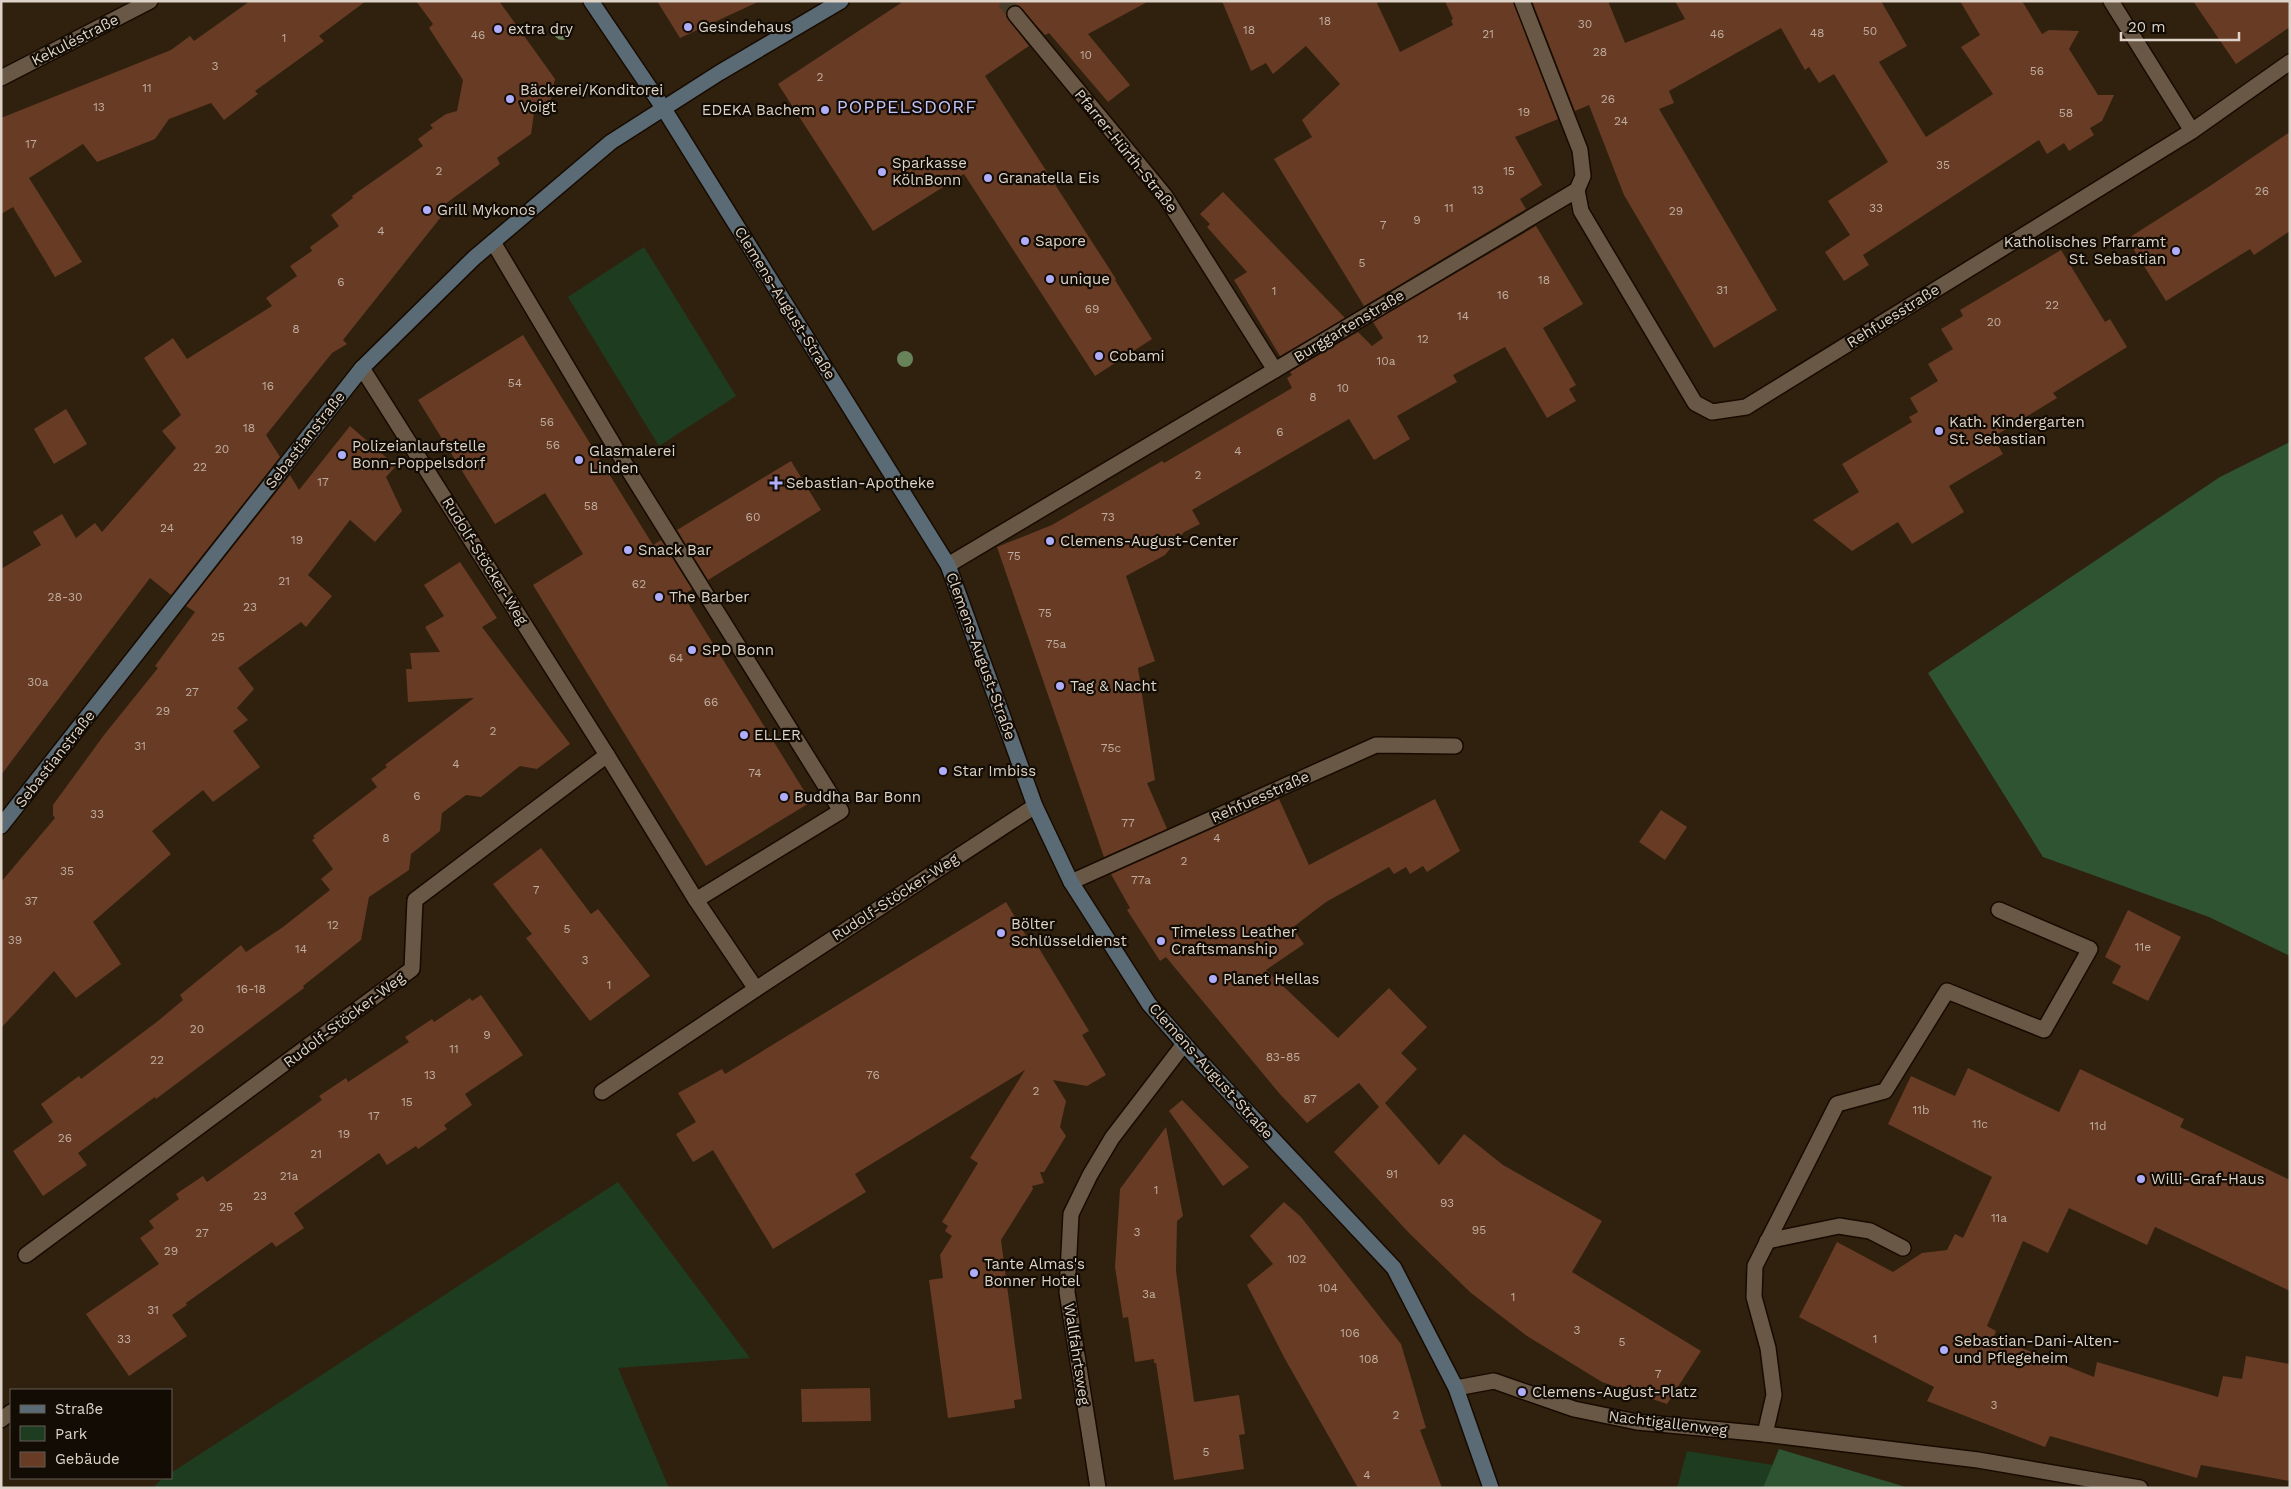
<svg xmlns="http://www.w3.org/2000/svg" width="2291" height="1489" viewBox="0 0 2291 1489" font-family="'Work Sans',sans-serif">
	<rect width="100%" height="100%" fill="#30210f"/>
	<g fill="#1e3d20">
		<path d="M644,247L736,396L659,446L568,297Z"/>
		<path d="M618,1182L750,1358L618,1368L669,1488H154C159,1480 163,1478 171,1478V1473Z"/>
		<path d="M1687,1451L1785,1467L1781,1488H1677Z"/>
	</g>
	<g fill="#2f5431">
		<path d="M2290,442V956L2209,917L2043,857L1928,673L2220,477Z"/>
		<path d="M1779,1449L1909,1488H1763Z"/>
	</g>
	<g fill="#673b24">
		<path d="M250,1H366L319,36L324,41L255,91L258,94L224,120L211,103L169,119L155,139L97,162L83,144L29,178L82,262L55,277L13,207L1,214V118L171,50L190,36L194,41Z"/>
		<path d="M416,1H499L555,79L549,108L535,106L531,134L497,158L500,164L441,207L445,212L343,340L347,344L332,353L266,435L280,457L171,595L150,578L1,775V569L41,545L33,532L62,514L76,538L95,523L102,532L176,448L162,431L181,415L144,358L173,338L187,359L272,306L266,298L297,276L290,266L312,251L310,247L339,226L331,215L353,198L352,196L423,146L418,139L433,128L430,125L446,114L457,111L463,80L429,28L433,24Z"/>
		<path d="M657,1H760L680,38Z"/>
		<path d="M904,1H1149L1088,34L1130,85L1108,102L1049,33L1045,35L1018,5L1009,7L1006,16L1029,46L985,76L1116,279L1115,280L1152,339L1095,376L964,174L873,231L778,84Z"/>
		<path d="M1222,1H1376L1400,52L1453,25L1451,20L1453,19L1445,1H1513L1558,119L1515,137L1542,185L1520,199L1526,209L1364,306L1274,159L1312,137L1302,120L1340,84L1306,46L1273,74L1266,63L1251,71Z"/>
		<path d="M1532,1H1608L1625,43L1685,19L1675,1H1881L1907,46L1879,62L1926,137L1993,94L1961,47L1980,35L1960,1H2022L2042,34L2049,30L2079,31L2069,49L2098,95H2114L2102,121L2090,128L2094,135L2069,151L2064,143L2047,154L2039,140L1863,255L1869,265L1844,281L1825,252L1850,235L1828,201L1888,162L1834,74L1819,83L1809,67L1805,70L1781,28L1669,91L1674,103L1659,109L1777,310L1714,348L1624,195L1589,105L1575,111Z"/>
		<path d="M2193,1H2290V27L2236,64Z"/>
		<path d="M2290,132V231L2254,255L2250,249L2166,301L2127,239L2210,186Z"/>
		<path d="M1223,192L1345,318L1280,356L1234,280L1247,272L1207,227L1210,224L1200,214Z"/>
		<path d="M1536,226L1583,304L1543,328L1576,385L1569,389L1576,401L1547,418L1505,347L1453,375L1457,382L1397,416L1410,439L1374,460L1349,419L1192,510L1200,524L1184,532L1165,555L1126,576L1155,661L1138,668L1155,780L1147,783L1167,829L1104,857L997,547L1052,525L1162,461L1164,463L1292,388L1287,378L1292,375L1290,372L1358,332L1372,346L1383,338L1373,322Z"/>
		<path d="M2061,250L2105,322L2110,319L2127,347L2053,393L2057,398L1993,437L2003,454L1949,486L1964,512L1912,544L1898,522L1852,551L1813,520L1859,492L1842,464L1912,422L1909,417L1918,412L1910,398L1938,381L1928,364L1953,349L1941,329L1963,316L1960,310Z"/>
		<path d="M523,335L653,545L661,540L692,589L683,595L811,802L706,866L533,585L583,554L545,493L495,524L418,400Z"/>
		<path d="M66,409L87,444L54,464L34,429Z"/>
		<path d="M350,426L396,466L386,477L402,511L375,542L350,520L308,575L332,596L306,627L301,622L238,668L254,689L237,708L248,720L233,731L260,767L213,802L203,790L152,831L171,854L93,922L121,964L76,998L54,971L1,1028V882L55,818L53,815V805L104,735L158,668L155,666L195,612L186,606L290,475L299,490Z"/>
		<path d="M791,461L821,510L708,580L677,530Z"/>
		<path d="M460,562L497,618L482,627L570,744L537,769L520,766L481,797L466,795L442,813L440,831L411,854L409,870L369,897L361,940L303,986L304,988L156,1099L155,1097L78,1153L87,1165L43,1196L13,1151L53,1122L41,1104L79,1076L81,1079L158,1021L183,1000L180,995L241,945L246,952L283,927L330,890L321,879L333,869L312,840L315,838L313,836L377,787L371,779L387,767L385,765L474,698L408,702L406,669H412L410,653L440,652L425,627L444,616L424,585Z"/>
		<path d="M1279,799L1309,865L1435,799L1460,851L1427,872L1423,866L1410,874L1406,867L1394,874L1389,867L1326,902L1292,928L1304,944L1266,970L1338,1038L1389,988L1427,1027L1401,1053L1417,1069L1385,1103L1439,1165L1464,1134L1503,1165L1602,1221L1572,1272L1701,1351L1667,1404L1602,1382L1527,1336L1471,1293L1410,1234L1334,1152L1379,1107L1359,1083L1307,1123L1279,1093L1166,957L1160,961L1127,910L1130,908L1111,874Z"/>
		<path d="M1661,810L1687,827L1665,860L1639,842Z"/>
		<path d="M541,848L591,914L598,909L650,976L590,1021L526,938L532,934L493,884Z"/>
		<path d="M1006,902L1030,942L1034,940L1089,1031L1082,1035L1106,1075L1087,1086L1053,1080L1066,1101L1060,1127L1066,1136L1044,1172H1040L1044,1183L1032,1186L1033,1189L1001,1240L1022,1399L1014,1400L1015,1408L948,1418L929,1280L943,1278L940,1255L952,1236L945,1231L948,1226L942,1222L978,1163L970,1158L1025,1070L855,1174L866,1192L773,1249L713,1150L693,1162L676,1134L696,1122L678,1093L722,1069L725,1074Z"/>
		<path d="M2128,910L2181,937L2148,1001L2112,983L2121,966L2105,957Z"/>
		<path d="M481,995L523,1055L465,1094L472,1105L444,1125L447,1129L418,1149L416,1146L387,1165L379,1153L294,1213L304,1228L276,1247L272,1242L186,1303L187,1305L172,1315L187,1336L129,1376L86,1314L159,1264L140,1238L154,1228L149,1221L179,1199L176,1194L203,1176L207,1182L322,1100L319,1096L346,1078L348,1082L409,1042L405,1037L432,1019L434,1022L470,998L472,1001Z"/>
		<path d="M1968,1068L2059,1112L2080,1069L2184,1119L2180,1127L2290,1180V1291L2155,1227L2147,1245L2069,1208L2048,1253L2023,1241L1987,1326L1996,1331L1994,1337L2094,1377L2097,1362L2218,1397L2223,1376L2242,1379L2246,1356L2290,1364V1481L2201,1465L2197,1478L2050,1436L2045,1447L1927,1401L1934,1387L1799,1317L1837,1242L1893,1272L1922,1253L1947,1250L1955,1234L1963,1238L1992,1177L1888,1124L1911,1076L1955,1096Z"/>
		<path d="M1182,1100L1249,1167L1223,1186L1169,1111Z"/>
		<path d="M1166,1127L1183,1216L1177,1221L1176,1271L1194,1402L1239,1395L1245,1434L1239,1435L1244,1469L1174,1480L1156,1363H1154V1359L1135,1362L1128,1317L1123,1318L1115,1267L1120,1189Z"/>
		<path d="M1284,1202L1301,1217L1401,1344L1426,1428L1420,1430L1442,1488H1358L1285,1359L1247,1285L1273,1264L1250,1236Z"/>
		<path d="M870,1388L871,1421L802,1422L801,1389Z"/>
	</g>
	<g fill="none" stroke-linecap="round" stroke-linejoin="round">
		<path stroke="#4a3c2b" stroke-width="15" stroke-dasharray="15 8" stroke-linecap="butt" d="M1004,1L1015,14"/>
		<defs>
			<g id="lane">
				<path d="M493,242L631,474L841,811L696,900"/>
				<path d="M1071,882L1376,745L1455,746"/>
				<path d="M602,1092L756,989"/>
				<path d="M1767,1241L1839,1226L1870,1231L1903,1248"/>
				<path d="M1456,1388L1494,1381L1574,1409L1637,1422L1765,1434L1978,1460L2140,1488"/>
				<path d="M1765,1434L1774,1395L1768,1348L1754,1297L1755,1266L1837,1104L1885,1091L1947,991L2044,1030L2090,949L1999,910"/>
			</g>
			<g id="street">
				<path d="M2111,1L2192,131"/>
				<path d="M1015,14L1165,196L1275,370"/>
				<path d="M1,78L150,1"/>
				<path d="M1577,190L1581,211L1695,403L1712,412L1746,407L2192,131L2290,62"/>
				<path d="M362,368L607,755L696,900L756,989L1035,806"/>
				<path d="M948,565L1577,190L1583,176L1580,150L1522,1"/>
				<path d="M26,1255L412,969L415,900L607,755"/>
				<path d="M1,1420L11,1412"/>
				<path d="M1098,1488L1067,1292L1071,1214L1090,1175L1112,1138L1184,1044"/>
			</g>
			<g id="secondary">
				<path d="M591,1L664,109L948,565L1035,806L1071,882L1149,1004L1194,1055L1394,1268L1456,1388L1491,1488"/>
				<path d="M1,826L362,368L474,258L611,142L719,73L841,1"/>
			</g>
		</defs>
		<use href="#lane" stroke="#170a00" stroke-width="18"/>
		<use href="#street" stroke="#170a00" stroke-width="18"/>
		<use href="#secondary" stroke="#170a00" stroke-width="18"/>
		<use href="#lane" stroke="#695845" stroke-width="15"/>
		<use href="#street" stroke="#695845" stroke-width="15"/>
		<use href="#secondary" stroke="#5a6b75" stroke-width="15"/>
	</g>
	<g fill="#68825a">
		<circle cx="562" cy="32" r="8"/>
		<circle cx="905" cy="359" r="8"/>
	</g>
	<g fill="#b0aefa" stroke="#120c05" stroke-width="2">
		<circle cx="688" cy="27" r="5"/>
		<circle cx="498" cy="29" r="5"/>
		<circle cx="510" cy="99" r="5"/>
		<circle cx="825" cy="110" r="5"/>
		<circle cx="882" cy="172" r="5"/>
		<circle cx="988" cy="178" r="5"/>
		<circle cx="427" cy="210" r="5"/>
		<circle cx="1025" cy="241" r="5"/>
		<circle cx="2176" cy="251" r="5"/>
		<circle cx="1050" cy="279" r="5"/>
		<circle cx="1099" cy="356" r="5"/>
		<circle cx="1939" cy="431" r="5"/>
		<circle cx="342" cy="455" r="5"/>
		<circle cx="579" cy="460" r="5"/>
		<path d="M773.5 475.5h5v5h5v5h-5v5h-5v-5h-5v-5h5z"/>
		<circle cx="1050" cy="541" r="5"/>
		<circle cx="628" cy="550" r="5"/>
		<circle cx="659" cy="597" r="5"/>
		<circle cx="692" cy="650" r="5"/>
		<circle cx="1060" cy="686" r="5"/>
		<circle cx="744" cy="735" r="5"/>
		<circle cx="943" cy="771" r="5"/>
		<circle cx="784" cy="797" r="5"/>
		<circle cx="1001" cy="933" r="5"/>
		<circle cx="1161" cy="941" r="5"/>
		<circle cx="1213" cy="979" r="5"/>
		<circle cx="2141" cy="1179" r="5"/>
		<circle cx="974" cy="1273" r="5"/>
		<circle cx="1944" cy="1350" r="5"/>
		<circle cx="1522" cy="1392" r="5"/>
	</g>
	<g text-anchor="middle" stroke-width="4.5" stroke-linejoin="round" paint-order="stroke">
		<g font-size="12" fill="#c0ad9f">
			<text x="1325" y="25">18</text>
			<text x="1585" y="28">30</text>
			<text x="1249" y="34">18</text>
			<text x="1870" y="35">50</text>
			<text x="1817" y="37">48</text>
			<text x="1488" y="38">21</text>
			<text x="1717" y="38">46</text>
			<text x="478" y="39">46</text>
			<text x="284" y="42">1</text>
			<text x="1600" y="56">28</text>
			<text x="1086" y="59">10</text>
			<text x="215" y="70">3</text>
			<text x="2037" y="75">56</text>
			<text x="820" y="81">2</text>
			<text x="147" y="92">11</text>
			<text x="1608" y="103">26</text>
			<text x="99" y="111">13</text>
			<text x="1524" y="116">19</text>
			<text x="2066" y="117">58</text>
			<text x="1621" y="125">24</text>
			<text x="31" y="148">17</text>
			<text x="1943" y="169">35</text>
			<text x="439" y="175">2</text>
			<text x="1509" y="175">15</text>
			<text x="1478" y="194">13</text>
			<text x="2262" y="195">26</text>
			<text x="1449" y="212">11</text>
			<text x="1876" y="212">33</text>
			<text x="1676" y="215">29</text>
			<text x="1417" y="224">9</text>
			<text x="1383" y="229">7</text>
			<text x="381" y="235">4</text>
			<text x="1362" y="267">5</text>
			<text x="1544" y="284">18</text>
			<text x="341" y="286">6</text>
			<text x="1722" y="294">31</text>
			<text x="1274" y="295">1</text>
			<text x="1503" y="299">16</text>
			<text x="2052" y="309">22</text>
			<text x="1092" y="313">69</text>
			<text x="1463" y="320">14</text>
			<text x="1994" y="326">20</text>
			<text x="296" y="333">8</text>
			<text x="1423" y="343">12</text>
			<text x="1386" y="365">10a</text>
			<text x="515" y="387">54</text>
			<text x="268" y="390">16</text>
			<text x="1343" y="392">10</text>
			<text x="1313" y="401">8</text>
			<text x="547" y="426">56</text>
			<text x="249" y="432">18</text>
			<text x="1280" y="436">6</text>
			<text x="553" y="449">56</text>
			<text x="222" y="453">20</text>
			<text x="1238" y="455">4</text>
			<text x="200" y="471">22</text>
			<text x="1198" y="479">2</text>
			<text x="323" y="486">17</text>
			<text x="591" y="510">58</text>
			<text x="753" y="521">60</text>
			<text x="1108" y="521">73</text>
			<text x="167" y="532">24</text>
			<text x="297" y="544">19</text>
			<text x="1014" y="560">75</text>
			<text x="284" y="585">21</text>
			<text x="639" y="588">62</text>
			<text x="65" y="601">28-30</text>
			<text x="250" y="611">23</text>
			<text x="1045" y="617">75</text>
			<text x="218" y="641">25</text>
			<text x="1056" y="648">75a</text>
			<text x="676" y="662">64</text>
			<text x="38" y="686">30a</text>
			<text x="192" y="696">27</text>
			<text x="711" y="706">66</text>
			<text x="163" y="715">29</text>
			<text x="493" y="735">2</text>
			<text x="140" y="750">31</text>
			<text x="1111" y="752">75c</text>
			<text x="456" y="768">4</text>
			<text x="755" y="777">74</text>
			<text x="417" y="800">6</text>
			<text x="97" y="818">33</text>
			<text x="1128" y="827">77</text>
			<text x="386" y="842">8</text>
			<text x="1217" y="842">4</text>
			<text x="1184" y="865">2</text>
			<text x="67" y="875">35</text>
			<text x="1141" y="884">77a</text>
			<text x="536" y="894">7</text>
			<text x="31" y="905">37</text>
			<text x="333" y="929">12</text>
			<text x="567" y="933">5</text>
			<text x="15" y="944">39</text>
			<text x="2143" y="951">11e</text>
			<text x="301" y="953">14</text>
			<text x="585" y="964">3</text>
			<text x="609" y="989">1</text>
			<text x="251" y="993">16-18</text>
			<text x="197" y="1033">20</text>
			<text x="487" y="1039">9</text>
			<text x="454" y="1053">11</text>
			<text x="1283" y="1061">83-85</text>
			<text x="157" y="1064">22</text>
			<text x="430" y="1079">13</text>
			<text x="873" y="1079">76</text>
			<text x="1036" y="1095">2</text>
			<text x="1310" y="1103">87</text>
			<text x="407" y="1106">15</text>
			<text x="1921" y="1114">11b</text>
			<text x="374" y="1120">17</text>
			<text x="1980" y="1128">11c</text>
			<text x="2098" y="1130">11d</text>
			<text x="344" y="1138">19</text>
			<text x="65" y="1142">26</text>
			<text x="316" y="1158">21</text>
			<text x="1392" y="1178">91</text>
			<text x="289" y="1180">21a</text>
			<text x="1156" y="1194">1</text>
			<text x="260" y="1200">23</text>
			<text x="1447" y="1207">93</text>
			<text x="226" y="1211">25</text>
			<text x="1999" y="1222">11a</text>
			<text x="1479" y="1234">95</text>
			<text x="1137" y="1236">3</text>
			<text x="202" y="1237">27</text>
			<text x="171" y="1255">29</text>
			<text x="1297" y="1263">102</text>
			<text x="1328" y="1292">104</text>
			<text x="1149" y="1298">3a</text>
			<text x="1513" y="1301">1</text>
			<text x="153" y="1314">31</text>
			<text x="1577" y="1334">3</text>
			<text x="1350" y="1337">106</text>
			<text x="124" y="1343">33</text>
			<text x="1875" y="1343">1</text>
			<text x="1622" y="1346">5</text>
			<text x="1369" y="1363">108</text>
			<text x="1658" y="1378">7</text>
			<text x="1994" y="1409">3</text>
			<text x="1396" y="1419">2</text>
			<text x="1206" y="1456">5</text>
			<text x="1367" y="1479">4</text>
		</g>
		<g font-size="15" fill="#ddd3c8" stroke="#120c05" text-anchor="start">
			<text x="698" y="32">Gesindehaus</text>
			<text x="508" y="34">extra dry</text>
			<text x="520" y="95">Bäckerei/Konditorei<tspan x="520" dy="17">Voigt</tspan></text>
			<text x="815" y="115" text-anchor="end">EDEKA Bachem</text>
			<text x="892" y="168">Sparkasse<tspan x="892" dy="17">KölnBonn</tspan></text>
			<text x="998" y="183">Granatella Eis</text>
			<text x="437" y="215">Grill Mykonos</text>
			<text x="1035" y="246">Sapore</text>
			<text x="2166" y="247" text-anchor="end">Katholisches Pfarramt<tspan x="2166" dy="17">St. Sebastian</tspan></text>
			<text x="1060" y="284">unique</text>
			<text x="1109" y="361">Cobami</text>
			<text x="1949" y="427">Kath. Kindergarten<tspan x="1949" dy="17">St. Sebastian</tspan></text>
			<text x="352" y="451">Polizeianlaufstelle<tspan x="352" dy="17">Bonn-Poppelsdorf</tspan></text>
			<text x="589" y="456">Glasmalerei<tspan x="589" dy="17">Linden</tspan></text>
			<text x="786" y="488">Sebastian-Apotheke</text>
			<text x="1060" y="546">Clemens-August-Center</text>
			<text x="638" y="555">Snack Bar</text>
			<text x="669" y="602">The Barber</text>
			<text x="702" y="655">SPD Bonn</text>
			<text x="1070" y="691">Tag &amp; Nacht</text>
			<text x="754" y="740">ELLER</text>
			<text x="953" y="776">Star Imbiss</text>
			<text x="794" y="802">Buddha Bar Bonn</text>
			<text x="1011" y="929">Bölter<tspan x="1011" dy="17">Schlüsseldienst</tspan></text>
			<text x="1171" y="937">Timeless Leather<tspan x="1171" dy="17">Craftsmanship</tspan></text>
			<text x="1223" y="984">Planet Hellas</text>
			<text x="2151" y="1184">Willi-Graf-Haus</text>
			<text x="984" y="1269">Tante Almas's<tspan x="984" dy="17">Bonner Hotel</tspan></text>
			<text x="1954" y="1346">Sebastian-Dani-Alten-<tspan x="1954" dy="17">und Pflegeheim</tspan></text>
			<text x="1532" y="1397">Clemens-August-Platz</text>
		</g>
		<g font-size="15" fill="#ddd3c8" stroke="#120c05">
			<text transform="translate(75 40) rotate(-27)" y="5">Kekuléstraße</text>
			<text transform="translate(1126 151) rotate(51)" y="5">Pfarrer-Hürth-Straße</text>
			<text transform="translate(785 303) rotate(58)" y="5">Clemens-August-Straße</text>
			<text transform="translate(1893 316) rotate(-32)" y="5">Rehfuesstraße</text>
			<text transform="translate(1349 326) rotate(-31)" y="5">Burggartenstraße</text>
			<text transform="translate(305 440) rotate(-52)" y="5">Sebastianstraße</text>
			<text transform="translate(485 561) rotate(58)" y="5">Rudolf-Stöcker-Weg</text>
			<text transform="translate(981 656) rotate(70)" y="5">Clemens-August-Straße</text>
			<text transform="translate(55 759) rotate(-52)" y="5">Sebastianstraße</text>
			<text transform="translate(1260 797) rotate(-24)" y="5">Rehfuesstraße</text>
			<text transform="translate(895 897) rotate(-33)" y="5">Rudolf-Stöcker-Weg</text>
			<text transform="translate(344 1020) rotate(-37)" y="5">Rudolf-Stöcker-Weg</text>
			<text transform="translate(1211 1071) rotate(48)" y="5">Clemens-August-Straße</text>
			<text transform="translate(1077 1354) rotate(81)" y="5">Wallfahrtsweg</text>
			<text transform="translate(1668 1423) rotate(7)" y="5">Nachtigallenweg</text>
		</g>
		<g font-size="18" letter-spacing="1" fill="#c5c4fe" stroke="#120c05">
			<text x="907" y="113">POPPELSDORF</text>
		</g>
	</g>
	<rect width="2291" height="1489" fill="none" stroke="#ddd3c8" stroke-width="5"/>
	<rect x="10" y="1389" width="162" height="90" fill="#120c05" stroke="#635c53"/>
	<rect x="20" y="1405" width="25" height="8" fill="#5a6b75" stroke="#635c53"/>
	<text x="55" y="1414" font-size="15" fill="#ddd3c8">Straße</text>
	<rect x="20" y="1426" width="25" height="15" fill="#1e3d20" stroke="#635c53"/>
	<text x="55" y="1439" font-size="15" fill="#ddd3c8">Park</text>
	<rect x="20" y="1452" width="25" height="15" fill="#673b24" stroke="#635c53"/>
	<text x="55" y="1464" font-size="15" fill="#ddd3c8">Gebäude</text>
	<path d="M2121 32v8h118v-8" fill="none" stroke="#ddd3c8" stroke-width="2.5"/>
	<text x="2128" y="32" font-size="15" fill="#ddd3c8" stroke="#120c05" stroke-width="4" paint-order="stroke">20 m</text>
</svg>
